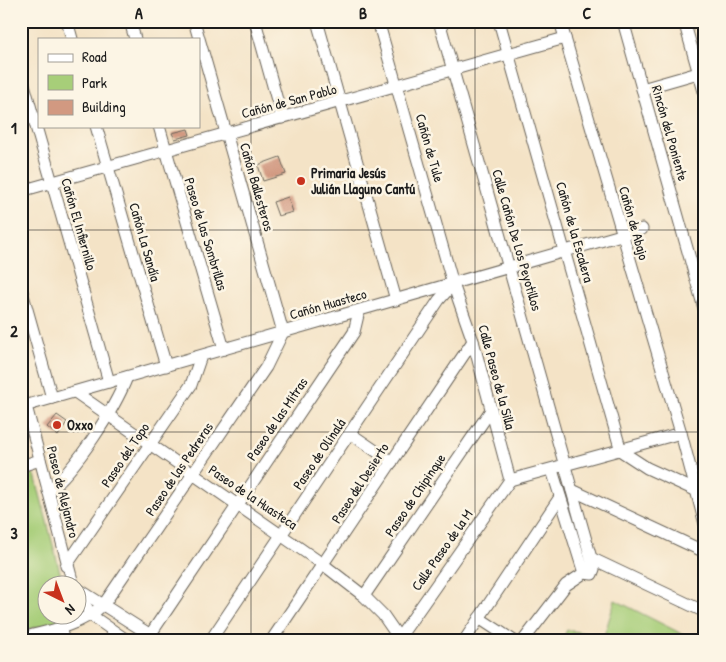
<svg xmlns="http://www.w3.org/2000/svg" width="726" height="662" viewBox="0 0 726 662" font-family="'Patrick Hand',sans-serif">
	<rect width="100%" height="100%" fill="#fcf5e5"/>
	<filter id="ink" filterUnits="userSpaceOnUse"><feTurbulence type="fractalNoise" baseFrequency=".02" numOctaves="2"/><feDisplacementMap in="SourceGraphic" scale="10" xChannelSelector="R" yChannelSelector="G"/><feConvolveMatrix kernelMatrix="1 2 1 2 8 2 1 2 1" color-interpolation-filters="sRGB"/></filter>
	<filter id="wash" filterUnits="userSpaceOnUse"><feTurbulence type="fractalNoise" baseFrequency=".0096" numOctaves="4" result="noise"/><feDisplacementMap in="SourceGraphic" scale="20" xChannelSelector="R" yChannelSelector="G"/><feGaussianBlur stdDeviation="1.12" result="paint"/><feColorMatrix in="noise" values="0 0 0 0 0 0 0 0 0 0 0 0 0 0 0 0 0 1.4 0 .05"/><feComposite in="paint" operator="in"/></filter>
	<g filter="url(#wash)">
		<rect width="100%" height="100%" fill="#f4e3c6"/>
		<g fill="#a7ce79" stroke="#62754a">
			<path d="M30,472L35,475L63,584H48V614L67,615L57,622L21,631V475Z"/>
			<path d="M615,600L688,637L686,641H561L567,630L604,636Z"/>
		</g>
		<g id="blocks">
			<g fill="#d29981">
				<path d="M188,129L190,135L175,139L172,133Z"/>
				<path d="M280,157L286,174L263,181L258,165Z"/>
				<path d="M288,197L293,212L278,216L273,202Z"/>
				<path d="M57,415L67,422L58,436L47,427Z"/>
				<path d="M58,580L60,584H48L47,583Z"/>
			</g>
		</g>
	</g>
	<g filter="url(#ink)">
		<use href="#blocks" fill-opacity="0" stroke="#686258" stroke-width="1"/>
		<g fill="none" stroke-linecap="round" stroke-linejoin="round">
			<defs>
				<g id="minor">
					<path d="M67,21L72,39"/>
					<path d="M130,21L135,39"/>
					<path d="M255,21L282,118"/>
					<path d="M317,21L396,300"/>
					<path d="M378,21L453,284L473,341L510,480"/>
					<path d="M439,21L591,558L594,569L592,574L584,573L552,470"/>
					<path d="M499,21L621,451L647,468L695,490"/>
					<path d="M560,21L681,433L705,524"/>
					<path d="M623,21L705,312"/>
					<path d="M684,21L705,95"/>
					<path d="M21,74L109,382"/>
					<path d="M642,89L705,71"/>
					<path d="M96,126L166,366"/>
					<path d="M159,126L224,349"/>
					<path d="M21,191L565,38"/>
					<path d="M21,288L52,398"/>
					<path d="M75,392L324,565L364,596L383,615L401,641"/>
					<path d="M26,406L73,584"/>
					<path d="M21,407L642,229"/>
					<path d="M351,434L392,462"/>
					<path d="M21,466L40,460"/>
					<path d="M510,480L681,433"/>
					<path d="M572,490L705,552"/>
					<path d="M48,491C76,469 114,410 127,377"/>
					<path d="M591,558L705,612"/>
					<path d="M66,566L191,385L201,356"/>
					<path d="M78,589L160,641"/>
					<path d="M78,593L92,616L128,641"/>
					<path d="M364,596L491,410"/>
					<path d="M479,618L514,641"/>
					<path d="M60,628L64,641"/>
					<path d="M21,638C51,631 82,625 104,604L266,367L283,332L194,21"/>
					<path d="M399,638L510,480"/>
					<path d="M146,641L354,332L359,311"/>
					<path d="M210,641L439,300L453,284"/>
					<path d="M271,641L473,341"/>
					<path d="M464,641L560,497"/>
					<path d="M523,641L566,585L584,573"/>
				</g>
			</defs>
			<use href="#minor" stroke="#686258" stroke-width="13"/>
			<use href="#minor" stroke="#fff" stroke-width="11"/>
		</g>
	</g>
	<path fill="none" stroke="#1c1c1c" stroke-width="1" stroke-opacity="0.55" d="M251,21V641M475,21V641M21,230H705M21,432H705"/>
	<g fill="#c8321e" stroke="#fcf5e5" stroke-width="2">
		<circle cx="301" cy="181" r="5"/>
		<circle cx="57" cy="425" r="5"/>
	</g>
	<g text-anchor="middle" stroke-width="5" stroke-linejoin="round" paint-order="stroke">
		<g font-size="14" fill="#1c1c1c" stroke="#fcf5e5">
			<text transform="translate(289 101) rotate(-15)" y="5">Cañón de San Pablo</text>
			<text transform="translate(670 133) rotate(74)" y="5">Rincón del Poniente</text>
			<text transform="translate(430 148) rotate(74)" y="5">Cañón de Tule</text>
			<text transform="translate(257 187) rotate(74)" y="5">Cañón Ballesteros</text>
			<text transform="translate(634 223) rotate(74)" y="5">Cañón de Abajo</text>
			<text transform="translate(79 224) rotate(74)" y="5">Cañón El Infiernillo</text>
			<text transform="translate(575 232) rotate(74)" y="5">Cañón de la Escalera</text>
			<text transform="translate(206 234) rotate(73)" y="5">Paseo de las Sombrillas</text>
			<text transform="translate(517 240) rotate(74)" y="5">Calle Cañón De Los Peyotillos</text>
			<text transform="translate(145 242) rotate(74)" y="5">Cañón La Sandía</text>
			<text transform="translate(328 304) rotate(-16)" y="5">Cañón Huasteco</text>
			<text transform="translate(497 377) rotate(75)" y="5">Calle Paseo de la Silla</text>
			<text transform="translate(277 419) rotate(-56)" y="5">Paseo de las Mitras</text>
			<text transform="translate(319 454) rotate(-56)" y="5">Paseo de Olinalá</text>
			<text transform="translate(125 455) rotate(-56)" y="5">Paseo del Topo</text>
			<text transform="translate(179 469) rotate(-56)" y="5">Paseo de las Pedreras</text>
			<text transform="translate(360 483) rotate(-57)" y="5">Paseo del Desierto</text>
			<text transform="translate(63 492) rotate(76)" y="5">Paseo de Alejandro</text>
			<text transform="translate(415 495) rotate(-56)" y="5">Paseo de Chipinque</text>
			<text transform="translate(253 497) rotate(34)" y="5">Paseo de la Huasteca</text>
			<text transform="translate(442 550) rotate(-55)" y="5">Calle Paseo de la M</text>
		</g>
		<g font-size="14" font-weight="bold" fill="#1c1c1c" stroke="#fcf5e5" text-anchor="start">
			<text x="311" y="178">Primaria Jesús<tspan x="311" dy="16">Julián Llaguno Cantú</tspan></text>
			<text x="67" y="430">Oxxo</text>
		</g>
	</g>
	<rect width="726" height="662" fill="none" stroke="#fcf5e5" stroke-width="55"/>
	<rect x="38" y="38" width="162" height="90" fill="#fcf5e5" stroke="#a29e95"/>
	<rect x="48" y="54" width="25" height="8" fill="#ffffff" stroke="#a29e95"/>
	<text x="82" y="62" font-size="15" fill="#1c1c1c">Road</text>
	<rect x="48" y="75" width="25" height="15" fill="#a7ce79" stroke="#a29e95"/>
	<text x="82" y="88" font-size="15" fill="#1c1c1c">Park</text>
	<rect x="48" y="100" width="25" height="15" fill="#d29981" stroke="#a29e95"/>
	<text x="82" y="112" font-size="15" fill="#1c1c1c">Building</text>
	<g transform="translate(62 600) rotate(138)"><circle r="24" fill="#fcf5e5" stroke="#a29e95"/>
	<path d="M0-4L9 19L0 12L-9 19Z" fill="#c8321e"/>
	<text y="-8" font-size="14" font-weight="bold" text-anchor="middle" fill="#1c1c1c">N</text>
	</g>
	<rect x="28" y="28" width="670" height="606" fill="none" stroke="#1c1c1c" stroke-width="2"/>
	<g font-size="16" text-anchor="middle" font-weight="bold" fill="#1c1c1c">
		<text x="139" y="19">A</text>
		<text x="363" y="19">B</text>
		<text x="587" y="19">C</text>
		<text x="14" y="134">1</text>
		<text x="14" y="337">2</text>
		<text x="14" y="539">3</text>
	</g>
</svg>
